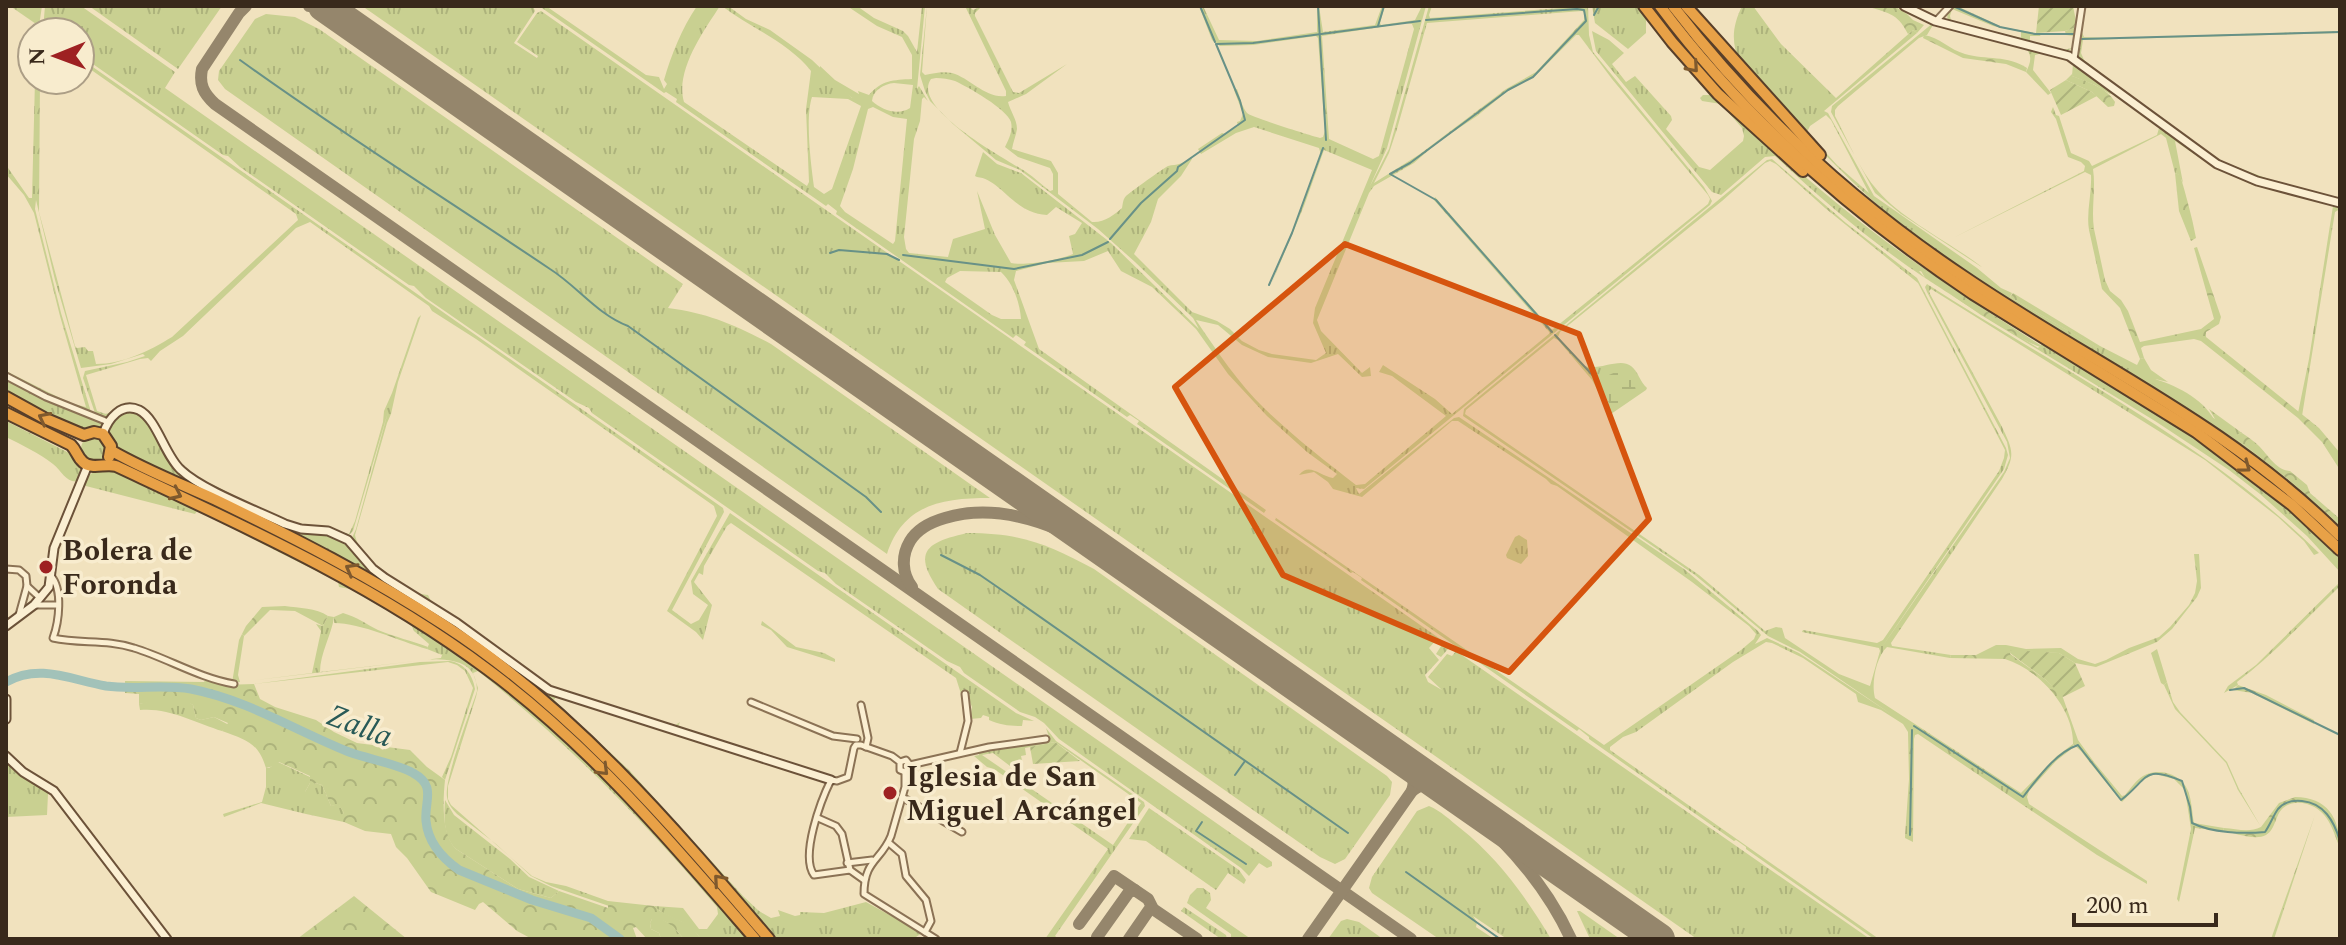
<svg xmlns="http://www.w3.org/2000/svg" width="2346" height="945" viewBox="0 0 2346 945" font-family="Spectral,serif">
	<defs>
		<pattern id="grass-tufts" width="24" height="20" patternUnits="userSpaceOnUse" patternTransform="scale(2)"><rect width="24" height="20" fill="#c9d091"/><path d="M3 7l-1-3M5 7V3M7 7l1-3M15 17l-1-3M17 17v-4M19 17l1-3" fill="none" stroke="#adb37c"/></pattern>
		<pattern id="forest-crowns" width="20" height="18" patternUnits="userSpaceOnUse" patternTransform="scale(2)"><rect width="20" height="18" fill="#c9d091"/><path d="M2 6a3 3 0 1 1 6 0M12 15a3 3 0 1 1 6 0" fill="none" stroke="#adb37c"/></pattern>
		<pattern id="wetland-marsh" width="20" height="14" patternUnits="userSpaceOnUse" patternTransform="scale(2)"><rect width="20" height="14" fill="#c9d091"/><path d="M1 5h8M5 5V1M11 12h8M15 12V8" fill="none" stroke="#adb37c"/></pattern>
		<pattern id="garden-furrows" width="10" height="10" patternUnits="userSpaceOnUse" patternTransform="scale(2)"><rect width="10" height="10" fill="#c9d091"/><path d="M-1 1l2-2M0 10L10 0M9 11l2-2" fill="none" stroke="#adb37c"/></pattern>
	</defs>
	<rect width="100%" height="100%" fill="#f1e2be"/>
	<g fill="url(#grass-tufts)" fill-rule="evenodd">
		<path d="M10,6H42L39,26Z"/>
		<path d="M45,6H81L175,72L165,88L1272,862V866L1267,868L1259,863L1249,876L1241,868L1059,739L1044,723L1035,717L1020,712L964,673L960,667L947,661L836,584L825,573L818,571L592,413L589,408L576,402L426,298L414,286L409,285L240,167L228,156L223,155L80,55V32H47L43,29Z"/>
		<path d="M89,6H222L178,69Z"/>
		<path d="M366,6H533L535,11L514,43L537,58L538,56L517,42L537,13L541,11L1446,643L1448,649L1441,657L1436,654L1443,643L1437,639L1429,648L1439,660L1425,675L1428,682L1442,690L1428,677L1447,654L1452,656L1456,651L1870,939H1697L365,8Z"/>
		<path d="M539,6H546L646,75L659,77L664,89L667,84L664,80C671,55 682,28 697,6H720C703,32 675,71 684,102L807,186L809,182L806,109L811,71C789,43 751,28 722,6H728L746,19L770,30L812,60L852,98L859,94L858,91L869,95C882,80 893,80 912,79V55L902,37L877,26L847,6H857L874,18L903,31L908,36L917,52L922,6H925L917,89L919,86L928,101L924,97L922,99L920,121L914,139L904,237L906,249L909,253L948,257L953,239L985,229L977,191L995,235L1011,263C1025,266 1059,260 1073,254L1069,236L1075,234L1082,223L1056,207L1047,215C1014,214 1001,179 977,177L975,176L983,152L997,164L1021,173L1111,243L1199,329L1193,318L1135,262L1098,229L1020,170L996,160L953,124L930,101L925,91L920,75L927,6L922,72L925,75C934,73 943,71 952,73C970,78 986,99 1006,96V91L965,6H969L973,10L982,6L975,13V16L1013,92L1019,93L1067,64L1026,94L1008,102C1010,111 1017,119 1017,129C1016,136 1013,142 1012,149L1051,161L1058,173V194L1092,222C1104,223 1114,215 1122,208C1123,203 1123,199 1126,196C1129,193 1165,167 1168,166C1177,164 1183,165 1191,157L1192,159L1181,176L1158,199L1151,222L1134,254L1192,312L1217,321L1230,329L1242,341L1259,350L1272,354L1316,360L1326,353L1313,323L1315,308L1372,170L1324,150L1304,206L1271,285L1315,172L1321,155L1319,148L1254,127L1236,133L1201,154L1198,149L1222,133L1225,134L1238,126L1237,122L1240,121L1243,114L1234,90L1237,89C1240,97 1242,107 1247,113C1251,117 1309,135 1320,138L1323,137L1325,131L1318,38L1316,36L1253,45L1220,46L1212,40L1199,6H1203L1219,40L1257,41L1317,32V6H1319L1323,32L1375,25L1382,6H1385L1380,23L1381,25L1415,20L1422,6H1426L1387,148L1370,186L1389,149L1429,6H1432L1429,15L1430,18L1588,6L1589,35L1593,52L1704,187L1712,201L1710,205L1364,489L1356,488L1359,494L1454,418L1459,417L1684,569L1758,631L1761,635L1755,644L1767,638L1799,653L1891,714L1800,652L1768,636L1695,575L1463,416L1464,409L1767,160L1772,159L1846,223L1917,278L2006,448L2008,455L2004,469L1882,647L2004,472L2010,458L2007,442L1927,292L1925,287L1927,284C2059,369 2207,442 2319,553L2314,555L2304,541L2278,517L2205,460L1931,289L1929,291L1930,294L2001,425C2013,450 2016,455 2002,479L1891,643L1892,646L1951,655L1950,658L1887,647C1876,657 1871,684 1875,698L2021,793L2057,756L2073,744L2074,747L2056,761L2029,791L2027,797L2029,804L2147,881V884L2097,855L1918,734L1915,735L1914,739L1913,842L1905,838V836L1909,779L1908,732L1903,724L1881,710L1858,702L1856,694L1803,658L1772,643L1766,642L1733,662L1636,732L1623,737L1610,747V750L1879,939H1874L1746,849V847L1736,840L1734,841L1589,739V737L1579,729L1577,731L1361,580L1362,578L1353,572L1351,573L1275,520L1276,518L1269,513L1604,745L1741,650L1754,639L1756,634L1749,626L1692,582L1557,486L1551,484L1546,479L1458,421H1452L1362,497L1333,489L1328,482L1314,472L1299,475C1309,462 1320,476 1333,478L1337,474L1307,452L1267,416L1228,374L1196,329L1152,287L1121,271L1108,251L1084,261L1047,263L1016,271L1014,280L1039,349L1266,510L1264,513L1137,424L1139,421L1130,415L1127,417L1024,345L1026,342L1016,335L1013,338L836,214L837,211L828,204L826,206L676,102L677,99L666,92L664,93ZM1582,11L1584,12V20L1536,72L1506,89L1420,154L1374,183L1389,153L1397,129L1427,23ZM1406,23L1412,24L1414,29L1379,156L1373,159L1329,139L1322,36ZM1576,35H1579L1612,79L1708,195L1710,199L1708,204L1552,330L1435,197L1434,200L1550,333L1452,414L1435,399L1383,365L1379,372L1392,376L1446,416L1365,484L1356,485C1325,461 1293,436 1265,409C1238,383 1217,351 1196,320L1218,325L1242,345L1268,357L1311,363L1338,354L1362,377L1371,376L1370,367L1362,373L1321,331L1317,320L1369,193L1374,186L1414,163L1438,142L1477,116L1509,90L1536,75ZM936,78C942,78 949,79 955,81C968,87 1007,109 1011,122C1013,131 1009,139 1005,147L1018,157L1050,168L1053,174V190L1050,191C1042,185 1034,177 1026,172C1006,159 910,108 931,79ZM894,83L913,85L910,108C898,116 882,110 872,101C873,90 884,84 894,83ZM812,97L848,99L861,106L832,189L824,194L814,187C811,165 805,118 812,97ZM873,107L893,117L907,119L895,241L893,244L845,212L840,206L853,169L868,109ZM1770,161L1776,164L1825,208L1918,283L2005,450L2004,458L1999,471L1883,640L1877,643L1803,630L1802,632L1879,648L1880,651L1870,686L1839,674L1785,638L1782,628L1776,627L1765,631L1699,575L1465,414L1466,410L1554,338L1558,340L1592,380L1611,414L1646,390L1647,388C1640,382 1638,371 1631,366C1620,357 1599,371 1584,366L1558,337L1560,332L1722,201L1765,163ZM960,271L1001,272C1013,283 1020,303 1021,319H1001L992,315L945,282L947,278Z"/>
		<path d="M1592,6H1638L1646,16V33L1628,49L1595,23Z"/>
		<path d="M1646,6H1655L1747,113L1722,94Z"/>
		<path d="M1679,6H1683L1798,137L1752,91Z"/>
		<path d="M1742,6H1753L1781,44L1836,98L1913,30L1917,33L1824,111L1828,113L1874,196L1977,268L2001,288L2012,293L2010,297L2100,349V346L2137,365L2140,359L2144,358L2151,370L2168,382L2155,379L2215,419L2209,409L2242,433L2236,436L2239,441L2289,480L2340,525V530C2223,410 2065,347 1931,249C1859,195 1800,130 1740,63C1731,42 1732,27 1742,6ZM1826,115L1831,120L1869,193L1837,165L1807,132L1810,126Z"/>
		<path d="M1952,6H1957L2002,27L2041,34L2040,36H2030V41C2043,45 2060,54 2073,47L2074,36L2066,35L2065,31L2074,28L2077,29L2074,48L2063,52L1955,24L1948,20C1946,14 1948,11 1952,6ZM1952,9L1993,26L2021,32V38L1957,23L1951,20L1950,16Z"/>
		<path d="M266,14L295,17L319,29L683,284L668,308C708,313 735,325 771,344L990,498C943,498 903,504 887,554L225,89L218,80L219,71L255,19Z"/>
		<path d="M1933,23L2070,59L2221,168L2340,204V209L2335,212L2302,416L2298,413L2309,359L2333,206L2253,185L2212,166L2175,141L2183,183L2179,175L2175,173L2166,138L2161,134L2093,169C2096,189 2091,209 2094,229L2089,230C2086,212 2092,194 2091,175L2085,172L1953,238L2084,171L2085,166L2081,162L2068,157L2056,119L2051,112L2053,107L2056,115L2059,116L2071,153L2089,161L2092,166L2157,135L2159,128L2113,93L2110,94L2095,85L2072,76L2073,64C2063,58 2047,51 2035,55L2033,70L2051,93L2048,95L2026,72C2030,64 2034,55 2024,47L1933,25L1927,35L1919,38L1838,106L1835,110V116C1848,140 1859,170 1878,191C1903,220 1951,243 1982,267L1980,266L1901,214L1875,193L1831,112L1832,106Z"/>
		<path d="M2081,30L2084,37L2111,38L2340,31V33L2083,40L2081,53L2084,60L2194,144L2221,161L2271,180L2340,198V201L2270,182L2214,160L2082,61L2078,56Z"/>
		<path d="M1592,31L1609,40L1624,53L1612,64L1626,82L1635,76L1671,116L1672,120L1666,129L1699,167L1710,170L1743,141L1744,136L1742,128L1721,104L1702,101L1700,98L1703,95H1713C1779,155 1845,214 1919,265C2063,364 2215,430 2340,557V572L2307,536L2260,494L2229,470L2155,421L1981,315L1949,293L2038,348L2042,344L1944,285L1926,272L1919,271L1925,278C1871,242 1822,200 1775,156L1765,157L1721,195L1712,192L1596,51Z"/>
		<path d="M80,58L723,508L724,512L672,610L691,624L699,620L708,605L693,594L691,581L730,513L1016,713L1034,721L1023,720L1022,726C1010,726 1000,725 989,720V717L983,715L981,718L970,719L972,707L967,695L961,694L956,678L731,523L727,526L704,566L703,575L699,573L694,582L712,605L703,640L696,632L667,611L717,516L714,506L476,339L432,311L429,306L310,222L296,228L183,336L160,351L151,361L148,358L140,359L86,375L97,411L106,414L126,405L144,408L153,418L178,462L197,477L288,522L332,529L349,534L355,521L383,422L384,411L392,393L418,318L421,315L398,382L391,414L387,423L355,535C359,559 405,593 428,595L431,601L478,633L548,686L667,725L674,726L680,722L677,729L543,685L454,618L377,570L351,540L356,529L388,412L353,531L348,536L327,529L303,527L287,523L196,479L176,462L152,421L139,408L123,407L105,417L95,413L83,378L85,371L127,362L145,356L143,354L111,364L81,368L55,280L36,200L35,209L61,313L91,412L64,402L6,374V371L70,403L86,407L60,316L34,213L24,195L6,174V165L29,198H32L35,80H40L39,212L75,346L77,348L85,347L88,351H93L96,364C123,364 149,351 172,337L298,220L296,214L80,62Z"/>
		<path d="M6,378L100,421L102,425C97,427 89,430 83,429C69,427 21,400 6,391Z"/>
		<path d="M124,411C126,411 135,411 137,412C148,417 169,459 179,472L287,527L325,532L344,540L368,567L496,653L536,685L550,693L792,770V772L562,698L556,697L554,700L630,771L743,896L759,911L771,918L780,916L778,910L795,916L800,915V912L824,913L866,902L922,933L913,939H792L789,937L775,939L670,817L630,775L548,698L494,655L208,492L118,448L108,428L111,421Z"/>
		<path d="M6,421L73,455L81,468L80,481C66,484 63,472 53,464C39,453 22,445 6,437Z"/>
		<circle cx="94" cy="449" r="13"/>
		<path d="M114,457L251,521L363,580L446,630L540,700L652,809L765,939H760L649,812L443,633L113,460Z"/>
		<path d="M111,468C235,527 363,583 474,665C579,742 665,841 749,939H701C684,916 671,922 654,906L683,908L699,929H707L718,914L717,907C642,819 568,743 478,671L473,673L478,688L476,697L448,786V799L451,805L532,876L546,882L566,886L608,901L609,906L551,886L531,876L496,844L457,814C452,809 448,804 447,797C444,779 470,713 477,691C477,662 455,660 432,659L232,683L239,640L242,634L244,636L238,675L240,682L312,673L321,631L316,624L323,626L328,616L334,617C332,634 320,653 320,672L441,658L442,655L427,649L429,644L414,631L411,624L350,589L339,587L338,582L202,513L197,511L195,514L82,485C89,472 97,469 111,468Z"/>
		<path d="M967,533C1021,533 1047,544 1094,569L1387,776L1392,782L1390,795L1345,859L1335,864L1320,857L938,589C911,550 929,542 967,533Z"/>
		<path d="M1519,535L1527,540L1528,556L1521,564L1507,558L1506,555L1515,537Z"/>
		<path d="M2340,582V586C2307,618 2274,654 2237,682L2238,685L2224,693L2228,686L2256,665Z"/>
		<path d="M762,621L796,647L824,653L835,659V662L787,647L771,630L761,625Z"/>
		<path d="M450,661C464,663 473,675 475,689L445,780L442,777L451,757L473,688L465,671L457,665L448,662L254,684L420,662Z"/>
		<path d="M2167,682L2173,702L2180,712L2227,762L2239,789L2261,827L2238,790L2226,763L2175,709L2164,685Z"/>
		<path d="M151,701H187L193,705L196,718L201,720L214,717L229,725L222,731C197,723 167,707 140,710L139,704Z"/>
		<path d="M1046,728L1056,741L1144,802L1145,806L1055,936L1059,939H1045L1108,849L994,769L987,767L974,756L979,755V751L1050,740ZM1055,742L1141,803L1113,845L982,755L993,753L1010,766L1023,765L1021,756L1026,755L1025,748Z"/>
		<path d="M6,762L16,772L51,791L163,939L52,794H48L47,815L6,817Z"/>
		<path d="M278,762L310,777V783L305,792L315,783L322,785L331,806L339,804L344,813L341,817L306,812V814L261,803L224,817L223,814L262,802L266,787V768H269Z"/>
		<path d="M2094,762L2122,796L2125,795C2131,788 2136,780 2143,776C2158,767 2182,774 2188,791C2192,801 2192,813 2194,823L2224,828L2223,831L2195,828L2179,902L2177,899L2191,829L2185,790L2174,779L2159,775H2152L2142,781L2122,802L2091,764Z"/>
		<path d="M445,800L454,815L510,859L529,877L559,891L551,898L518,889L456,849C443,836 444,817 445,800Z"/>
		<path d="M1429,806C1441,811 1450,820 1460,828C1498,858 1526,897 1551,939H1507L1473,916L1477,922L1476,927L1494,939H1439L1372,893L1369,888L1372,877L1417,811Z"/>
		<path d="M1149,808L1239,870L1246,880L1244,884L1228,873L1216,890L1146,841L1129,839Z"/>
		<path d="M2315,815L2274,939H2271Z"/>
		<path d="M1197,888H1203L1210,893L1211,900L1206,908L1251,939H1231V934L1187,903L1190,895Z"/>
		<path d="M1184,907L1226,935L1227,939H1221L1181,911Z"/>
		<path d="M1577,911H1580L1620,939H1590Z"/>
		<path d="M659,918L671,924L684,939H661L659,933L651,929L650,923L652,919Z"/>
		<path d="M1347,919L1359,922L1383,939H1328L1341,921Z"/>
	</g>
	<g fill="url(#forest-crowns)">
		<path d="M1866,6H1894L1907,14L1913,20L1924,25L1917,33L1913,30L1908,34C1897,12 1887,13 1866,6Z"/>
		<path d="M1924,35C1939,37 1950,50 1965,54C1986,60 2008,55 2027,68L2026,72L2006,64L1963,58L1923,38Z"/>
		<path d="M820,66L835,80L864,97L852,98L820,72Z"/>
		<path d="M2073,73L2072,76C2088,82 2106,87 2115,102L2114,106L2108,107L2092,92L2066,80Z"/>
		<path d="M2175,173L2180,175C2186,195 2192,217 2196,238L2191,241L2179,211Z"/>
		<path d="M2094,229L2105,280L2110,291L2121,300L2128,311L2140,342L2201,329L2214,319L2194,248L2197,247L2221,317L2219,324L2206,332V337L2319,428L2340,453V470L2322,442L2298,418L2201,341L2194,339L2144,346L2141,348L2144,358L2140,359L2120,308L2102,289L2089,230Z"/>
		<path d="M1920,269L1926,272L2045,348C2030,348 1944,290 1925,278Z"/>
		<path d="M2013,293L2100,346L2101,350L2010,297Z"/>
		<path d="M2155,379C2178,386 2207,401 2216,424L2152,383Z"/>
		<path d="M2242,433C2248,437 2254,441 2259,446C2268,455 2276,470 2290,471L2307,485L2310,493L2340,519V525L2289,480L2239,441L2235,436Z"/>
		<path d="M2194,554H2199L2201,588L2197,597L2172,629L2157,642L2096,667L2075,663L2059,653L2011,651L2010,654L2046,680L2062,695L2078,740L2094,762L2091,764L2081,751L2073,744C2074,708 2038,669 2005,659L1950,658L1951,655H1976L1996,645H2006L2026,649L2061,648L2078,659L2095,664L2106,660L2129,648L2159,637L2170,627L2189,605L2195,593L2197,581Z"/>
		<path d="M285,606C299,608 316,608 328,616L323,626L295,611L270,610L244,636L242,634L246,626L262,607Z"/>
		<path d="M343,613C357,617 366,624 378,630C395,637 412,641 428,647L427,649C399,641 361,623 334,623V617Z"/>
		<path d="M2157,649L2167,682L2164,685L2161,683L2151,653Z"/>
		<path d="M206,679L223,685L254,684L260,699L275,707L316,720L334,732L357,743L410,750L427,767L445,780C443,800 441,834 456,849L518,889L551,898L559,891L608,908V901L654,906L660,911L691,926L701,939H684C675,928 667,918 652,919L650,923L651,929L659,933L661,939H647L636,927L633,928L637,939H532L517,931L483,902L479,904L475,910L431,892L407,858L396,847L391,834L365,831L344,822L306,814V811L340,816L344,813L339,805L331,806L322,785L315,783L307,795L305,792L310,783V776L279,762L274,766L266,768C258,742 246,740 222,731L228,723L214,717L201,720L196,718L193,705C182,698 152,702 139,704V694L125,693V681L204,682Z"/>
		<path d="M2238,685L2266,695L2314,720V724L2252,693L2233,690Z"/>
		<path d="M2295,797C2327,797 2340,818 2340,848C2332,829 2329,811 2307,804C2299,802 2290,802 2283,808C2275,815 2276,829 2266,835C2255,841 2235,833 2223,831L2224,828C2237,829 2249,833 2261,827L2279,803Z"/>
		<path d="M354,896L407,939H297Z"/>
	</g>
	<path fill="url(#wetland-marsh)" d="M1618,371C1629,374 1634,379 1636,391L1630,398L1612,409L1599,383L1602,378Z"/>
	<g fill="url(#garden-furrows)">
		<path d="M2039,6H2073L2076,21L2074,28L2065,31L2036,33Z"/>
		<path d="M2066,80L2092,92L2097,96L2061,115L2050,90Z"/>
		<path d="M2011,650L2059,653L2075,663L2085,686L2063,697L2046,680L2010,653Z"/>
		<path d="M1055,742L1080,761L1033,764L1030,747Z"/>
	</g>
	<g fill="none" stroke-linecap="round" stroke-linejoin="round">
		<g stroke="#689187" stroke-width="2">
			<path d="M1200,6L1215,42"/>
			<path d="M1318,6L1326,140"/>
			<path d="M1953,6L2000,27L2035,34H2074"/>
			<path d="M1594,15L1599,6"/>
			<path d="M1426,20L1577,9L1584,10L1586,21L1533,77L1508,90L1410,163L1390,174L1436,200L1552,332"/>
			<path d="M1378,26L1384,6"/>
			<path d="M2082,39L2340,32"/>
			<path d="M240,60C341,133 446,199 550,269C577,286 598,315 628,326L866,497L881,512"/>
			<path d="M1110,239L1141,203L1177,171L1178,167L1245,120L1240,101L1216,44L1253,43L1420,21"/>
			<path d="M830,253L839,250L887,254L899,260"/>
			<path d="M903,255L1014,269L1082,255L1108,242"/>
			<path d="M1269,285L1292,233L1323,148"/>
			<path d="M1555,335L1598,381"/>
			<path d="M941,555L980,575L1009,595L1348,833"/>
			<path d="M2230,690L2244,688L2340,735"/>
			<path d="M1914,726L2023,797C2038,778 2055,753 2078,745L2121,800C2149,779 2142,764 2182,781L2190,807L2192,823C2212,833 2243,834 2265,832C2270,825 2273,816 2278,809C2284,802 2293,800 2302,801C2324,803 2334,821 2340,841"/>
			<path d="M1235,775L1245,761"/>
			<path d="M1202,822L1196,831L1246,864"/>
			<path d="M1910,835L1912,730"/>
			<path d="M1406,872L1500,939"/>
		</g>
		<path stroke="#a2c2b9" stroke-width="9" d="M6,682C40,663 71,680 106,686C134,690 163,684 191,689C248,700 296,731 349,752C368,759 398,764 413,773C437,786 424,801 426,821C428,843 442,858 459,870L532,900L591,918L620,939"/>
		<g stroke="#95866c" stroke-width="12">
			<path d="M246,6L239,13L202,69C199,84 203,93 215,104L1411,939"/>
			<path d="M309,6L325,7"/>
			<path d="M328,6L339,16"/>
			<path d="M912,587C902,574 901,556 910,541C918,528 931,522 945,518C1008,499 1073,533 1125,565"/>
			<path d="M1399,757C1411,767 1417,775 1412,791"/>
			<path d="M1079,924L1114,876L1148,899L1153,909L1197,939"/>
			<path d="M1097,937L1129,892L1135,890"/>
			<path d="M1129,939L1149,910L1153,909"/>
			<path d="M1308,939L1412,791C1419,785 1426,782 1435,785C1445,787 1453,796 1461,803C1506,840 1546,885 1571,939"/>
		</g>
		<path stroke="#95866c" stroke-width="32" d="M324,6L1659,939"/>
		<defs>
			<g id="street">
				<path d="M1936,21L1950,6"/>
				<path d="M2074,59L2082,6"/>
				<path d="M6,376L46,397L108,422"/>
				<path d="M6,569L19,570L26,576L27,586L19,615"/>
				<path d="M51,576C63,589 59,622 53,638C80,644 107,639 134,648C167,658 199,678 234,684"/>
				<path d="M27,586L40,598"/>
				<path d="M35,605H57"/>
				<path d="M751,702L833,736L857,739"/>
				<path d="M861,705L868,738L866,747"/>
				<path d="M960,753L968,721L965,694"/>
				<path d="M910,765L989,747L1046,739"/>
				<path d="M905,772V787L891,836C881,861 864,860 864,894L936,939"/>
				<path d="M902,797L962,832"/>
				<path d="M818,818L836,826L842,834L850,870"/>
				<path d="M889,843L902,854L906,876L926,900L931,921L925,932"/>
				<path d="M847,863L872,860"/>
				<path d="M864,880L850,870L814,875C800,856 821,800 831,780L837,781L848,777L854,748L856,745H861L892,756L900,762L906,760L910,765L909,770L905,772L900,770V762"/>
			</g>
			<g id="secondary">
				<path d="M1904,6L1935,21L2069,56L2217,164L2257,181L2340,203"/>
				<path d="M103,434C108,419 121,402 139,410C157,419 165,456 181,470C202,490 258,511 285,524L301,529L328,531L348,540L373,569L385,578L457,623L549,690L831,780"/>
				<path d="M6,626L34,605L49,587L54,548L88,465"/>
				<path d="M6,699V719"/>
				<path d="M6,756L23,772L54,791L167,939"/>
			</g>
			<g id="highway">
				<path d="M1644,6L1672,42L1718,94L1803,171"/>
				<path d="M1660,6C1745,120 1855,215 1973,294L2196,432L2292,505L2340,550"/>
				<path d="M1673,6C1754,112 1855,204 1966,278C2094,365 2228,424 2340,536"/>
				<path d="M1686,6L1820,155"/>
				<path d="M6,397L44,418L84,435L94,432L103,434L111,446L109,457"/>
				<path d="M6,413L71,445C77,451 77,457 83,462C92,470 105,463 116,466C244,526 373,584 487,669C590,745 672,843 755,939"/>
				<path d="M112,451C145,470 181,484 216,500C294,538 371,577 444,625C572,708 671,824 769,939"/>
			</g>
		</defs>
		<use href="#street" stroke="#8b7255" stroke-width="9"/>
		<use href="#secondary" stroke="#6c5239" stroke-width="11"/>
		<use href="#highway" stroke="#583f2a" stroke-width="14"/>
		<use href="#street" stroke="#fbefd2" stroke-width="5"/>
		<use href="#secondary" stroke="#fbefd2" stroke-width="7"/>
		<use href="#highway" stroke="#e8a147" stroke-width="10"/>
	</g>
	<defs><path id="oneway-chevron" d="M-2-3.5L2.5 0L-2 3.5" fill="none" stroke-width="1.6" stroke-linecap="round" stroke-linejoin="round" transform="scale(2)"/></defs>
	<g stroke="#7f592d">
		<use href="#oneway-chevron" transform="translate(1693 67) rotate(49)"/>
		<use href="#oneway-chevron" transform="translate(44 418) rotate(-153)"/>
		<use href="#oneway-chevron" transform="translate(2245 467) rotate(37)"/>
		<use href="#oneway-chevron" transform="translate(176 494) rotate(25)"/>
		<use href="#oneway-chevron" transform="translate(351 569) rotate(-151)"/>
		<use href="#oneway-chevron" transform="translate(603 770) rotate(45)"/>
		<use href="#oneway-chevron" transform="translate(719 880) rotate(-131)"/>
	</g>
	<path fill="#d6540e" fill-opacity="0.2" stroke="#d6540e" stroke-width="6" stroke-linejoin="round" d="M1345,244L1579,334L1649,519L1509,672L1283,575L1175,387Z"/>
	<g fill="#9e2122" stroke="#f8ecce" stroke-width="3">
		<circle cx="46" cy="567" r="8"/>
		<circle cx="890" cy="793" r="8"/>
	</g>
	<g text-anchor="middle" stroke-width="7" stroke-linejoin="round" paint-order="stroke">
		<g font-size="30" font-weight="bold" fill="#39291b" stroke="#f8ecce" text-anchor="start">
			<text x="62" y="560">Bolera de<tspan x="62" dy="34">Foronda</tspan></text>
			<text x="906" y="786">Iglesia de San<tspan x="906" dy="34">Miguel Arcángel</tspan></text>
		</g>
		<g font-size="32" font-style="italic" fill="#295a57" stroke="#f8ecce">
			<text transform="translate(360 725) rotate(21)" y="11">Zalla</text>
		</g>
	</g>
	<rect width="2346" height="945" fill="none" stroke="#39291b" stroke-width="16"/>
	<g transform="translate(56 56) rotate(269)"><circle r="38" fill="#f8ecce" stroke="#ac9e86" stroke-width="2"/>
	<path d="M0-6L14 30L0 20L-14 30Z" fill="#9e2122"/>
	<text y="-12" font-size="22" font-weight="bold" text-anchor="middle" fill="#39291b">N</text>
	</g>
	<path d="M2074 913v12h142v-12" fill="none" stroke="#39291b" stroke-width="4"/>
	<text x="2086" y="913" font-size="24" fill="#39291b" stroke="#f8ecce" stroke-width="6" paint-order="stroke">200 m</text>
</svg>
